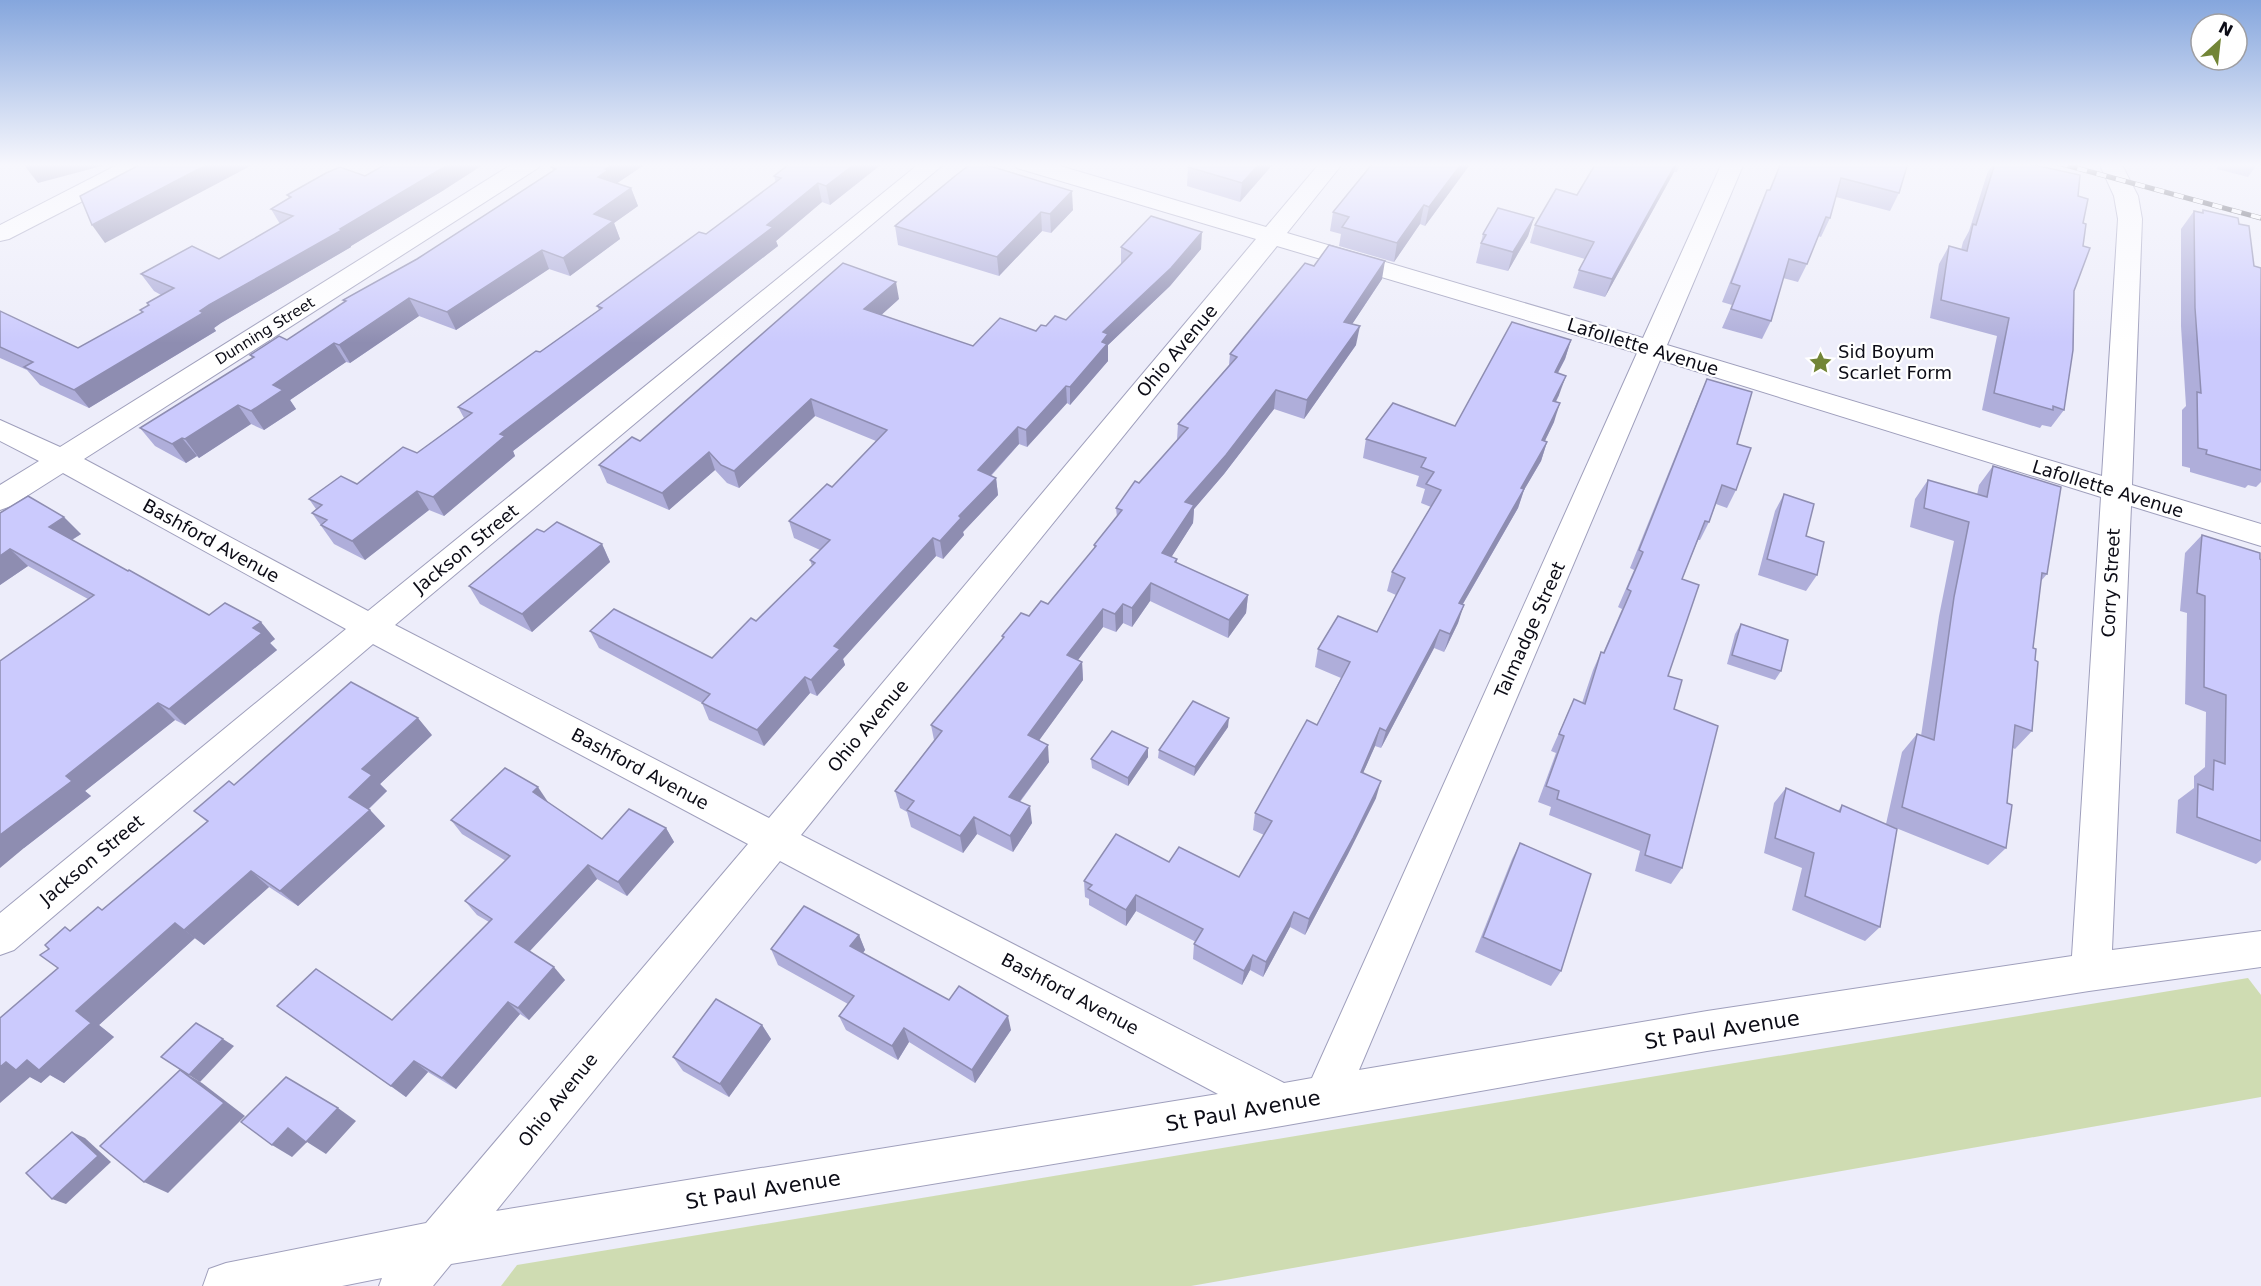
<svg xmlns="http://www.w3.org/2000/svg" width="2261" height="1286" viewBox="0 0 2261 1286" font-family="'DejaVu Sans',sans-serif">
	<rect width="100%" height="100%" fill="#ededfa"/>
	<path fill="#cfdcb2" d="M2248,978L2261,995V1097L1191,1286H501L517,1265Z"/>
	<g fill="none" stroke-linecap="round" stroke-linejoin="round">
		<defs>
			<g id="street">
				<path d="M121,163H150L147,168L9,239L0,241V225Z"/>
				<path d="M514,163H541L538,168L84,459L368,611L920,163H945L395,625L769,818L1256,239L1017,168L1014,163H1050L1266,227L1320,163H1343L1287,233L1643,338L1722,163H1744L1667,345L2102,476L2118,219L2114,196L2099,163H2121L2138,196L2142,219L2132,485L2261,524V546L2131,506L2112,950L2261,931V967L2089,991L1707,1051L1282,1126L451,1264L433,1286H379L382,1278L342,1286H203L209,1269L226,1263L426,1223L748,844L373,644L14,950L0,955V913L346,629L63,473L11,506L0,510V485L39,461L0,441V420L60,447ZM1277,246L1637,353L1312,1078L1284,1083L801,835ZM1660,360L2101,497L2072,956L1707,1011L1359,1070ZM780,861L1218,1094L496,1211Z"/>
			</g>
		</defs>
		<use href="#street" stroke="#9f9fbc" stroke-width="2"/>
		<use href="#street" fill="#fff" fill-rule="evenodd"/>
		<defs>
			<path id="rail" d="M2058,163L2261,218"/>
		</defs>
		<use href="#rail" stroke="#2b2b36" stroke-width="5"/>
		<use href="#rail" stroke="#fff" stroke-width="4" stroke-dasharray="10" stroke-linecap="butt"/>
	</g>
	<g fill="#afaeda">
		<path d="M647,163L617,183L631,188L638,206L614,223L620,239L570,276L549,269L456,330L419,316L350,363L346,362L290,400L296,409L264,430L251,424L199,458L197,456L186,463L155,446L140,428L252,358L250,355L287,340L344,302L343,300L417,259L553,171L551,167Z"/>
		<path d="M883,163L830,205L822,202L776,241L778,246L513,451L515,456L444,516L429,510L365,560L334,544L312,513L316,509L309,499L357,484L417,453L464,418L458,407L540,352L599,310L597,306L706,234L776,183L774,176Z"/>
		<path d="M972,163L1073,210L1051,233L1042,231L999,276L898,245L895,226Z"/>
		<path d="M1274,163L1240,202L1187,186L1188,167Z"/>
		<path d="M1373,163H1471L1425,226L1420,224L1394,262L1339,246L1341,234L1330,231L1333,212Z"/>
		<path d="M1603,163H1681L1677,172H1674L1605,297L1573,288L1579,270L1585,259L1530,243L1535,225L1577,195Z"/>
		<path d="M1781,163L1899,193L1890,211L1836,197L1830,218L1821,237L1818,236L1807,264L1798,282L1783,278L1771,321L1762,339L1722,328L1732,305L1722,302L1759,208L1767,190H1770Z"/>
		<path d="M1993,163H2025L2078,196L2083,223L2074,291L2064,410L2051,427L2042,425L2040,428L1982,410L1997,336L1930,318L1939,264L1949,246L1961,250L1963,242L1969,231L1987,174Z"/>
		<path d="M2219,163H2258L2248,177L2217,169Z"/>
		<path d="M365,176L444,190L351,246V247L221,323L214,328L216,331L89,408L40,385L27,370L0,358V311L78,348L142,313L140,310L148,305L147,303L161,295L154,291L141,274L219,259L280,224L271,209L289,198L287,195Z"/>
		<path d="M2203,210L2239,224L2254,266L2261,268V482L2256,487L2248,485L2245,488L2190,472V468L2182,466V410L2186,406L2181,326V229L2194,211L2201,213Z"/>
		<path d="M1534,218L1528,236L1508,271L1476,263L1483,234Z"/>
		<path d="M1121,247L1201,249L1170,286L1108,345V361L1070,405L1067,403L1027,447L1019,444L991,476L996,478L998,495L963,532L964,535L943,559L936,556L843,659L845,665L817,696L810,693L764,746L709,720L702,703L599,648L590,631L712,658L756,621L812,566L810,560L820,550L794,538L789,521L832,487L876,441L815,416L739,488L727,483L715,470L669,510L607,483L599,465L640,441L899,299L881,315L973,346L1036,331L1066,320L1121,264Z"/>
		<path d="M1314,266L1382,279L1352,324L1356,345L1304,419L1274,409L1224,474L1194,509L1193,523L1171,557L1177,559V563L1248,595L1246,613L1228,638L1150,601L1132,627L1123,623L1116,632L1103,627L1078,660L1082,662L1083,680L1039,740L1049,762L1020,802L1032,823L1013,852L977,834L963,853L911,827L907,812L900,808L895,791L934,740L931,725L1003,639L1002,636L1029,616L1048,604L1094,549V545L1117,517L1116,508L1177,440L1178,424L1229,365L1230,354Z"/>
		<path d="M1571,340L1565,359L1558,373L1559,395L1556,402L1554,422L1545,441L1547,442L1541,461L1524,490L1518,508L1463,604L1458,623L1444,652L1434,648L1381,748L1375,746L1363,773L1376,798L1348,854L1305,935L1290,927L1263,977L1250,970L1242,985L1193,959L1194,944L1196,942L1136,911L1126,926L1089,905V899L1085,897L1084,881L1169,862L1239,877L1264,835L1253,830L1255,813L1317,725L1341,678L1315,667L1318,649L1377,632L1396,595L1387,591L1392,572L1431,507L1421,503L1425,489L1416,486L1419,476L1363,458L1366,439L1455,426Z"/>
		<path d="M1707,379L1737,444L1736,490L1727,508L1716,504L1709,522L1700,540H1698L1682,579L1668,676L1674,709L1682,868L1671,884L1635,871L1640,851L1549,815L1551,807L1538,802L1556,753L1551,751L1574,699L1582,703L1593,670L1601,652L1603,653L1622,609L1618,607L1634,570L1630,568L1699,397Z"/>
		<path d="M1993,466L2047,574L2041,581L2033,648L2035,660L2032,731L2015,749L2013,748L2007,803L2006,848L1988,865L1886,824L1902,752L1917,734L1921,736L1939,616L1954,541L1910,527L1915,499L1928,480L1977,495L1979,485Z"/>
		<path d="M1784,494L1806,536L1817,575L1806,591L1758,575L1775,511Z"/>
		<path d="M0,513L81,534L72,540L128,571L209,615L275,639L270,643L277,650L185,725L175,720L85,791L91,796L24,848L88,599L28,566L0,585Z"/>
		<path d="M544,532L602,544L610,562L532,632L480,604L469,586Z"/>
		<path d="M2202,535L2261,560V860L2256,864L2176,833L2178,800L2194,788V776L2205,767L2206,712L2185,704L2187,613L2180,611L2185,553Z"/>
		<path d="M1741,624L1781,671L1775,680L1727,664L1735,634Z"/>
		<path d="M1228,727L1194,776L1158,758L1159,750Z"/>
		<path d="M432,735L380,784L387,791L369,809L385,826L298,906L269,887L204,945L195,938L99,1025L114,1037L64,1083L50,1075L41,1083L30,1077L58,968L70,931L102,910L207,822L194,811L234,785Z"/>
		<path d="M1148,748V757L1128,786L1092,768L1091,759Z"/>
		<path d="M1786,788L1838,811L1842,805L1880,927L1865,941L1792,910L1802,868L1764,853L1774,803Z"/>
		<path d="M547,802L602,839L666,828L674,842L627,896L597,879L529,952L565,980L529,1020L520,1014L456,1089L428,1072L406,1097L277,1006L392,1020L489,922L477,915L465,901L506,861L462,834L451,820Z"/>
		<path d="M1520,843L1561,971L1551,986L1475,952L1512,859Z"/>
		<path d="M859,935L865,950L863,953L949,1000L1011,1030L975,1083L909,1042L898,1060L846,1030L839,1016L848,1004L778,965L771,949Z"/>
		<path d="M762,1025L771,1039L729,1097L683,1071L673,1057Z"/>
	</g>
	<g fill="#8e8db1">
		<path d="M29,163H113L38,183L24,165Z"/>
		<path d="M210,163H256L105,243L92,225Z"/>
		<path d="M451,163H486L444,190L351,246V247L221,323L214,328L216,331L89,408L74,390L209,305Z"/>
		<path d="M614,163H647L613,186L598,177L605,169Z"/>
		<path d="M856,163H883L830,205L826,186Z"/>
		<path d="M1260,163H1274L1240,202L1242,183Z"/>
		<path d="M1462,163H1471L1425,226L1429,207Z"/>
		<path d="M1676,163H1677L1674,172L1605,297L1612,279Z"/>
		<path d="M818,183L822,202L776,241L778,246L513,451L515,456L444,516L433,497L500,434L767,225Z"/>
		<path d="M631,188L638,206L614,223L620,239L570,276L563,258L594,214Z"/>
		<path d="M1072,191L1073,210L1051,233L1050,214Z"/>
		<path d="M1424,205L1420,224L1394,262L1397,243Z"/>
		<path d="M1041,212L1042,231L999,276L997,257Z"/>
		<path d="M1534,218L1528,236L1508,271L1513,252Z"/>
		<path d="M1202,232L1201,249L1170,286L1108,345V361L1070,405V387L1102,342L1103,332Z"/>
		<path d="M542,250L549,269L456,330L447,312Z"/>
		<path d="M1385,261L1382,279L1341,341L1344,322Z"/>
		<path d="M896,282L899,299L868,327L864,309Z"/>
		<path d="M409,298L419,316L350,363L339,345Z"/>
		<path d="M1360,326L1356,345L1304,419L1307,400Z"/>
		<path d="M1571,340L1565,359L1548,391L1555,372Z"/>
		<path d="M334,343L346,362L290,400L296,409L264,430L251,411L273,385Z"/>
		<path d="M1566,376L1559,395L1546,420L1553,401Z"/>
		<path d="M1066,386L1067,403L1027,447L1026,430Z"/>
		<path d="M1276,390L1274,409L1224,474L1194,509L1193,523L1162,572V553L1185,502Z"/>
		<path d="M811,399L815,416L739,488L734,471Z"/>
		<path d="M1560,403L1554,422L1536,459L1542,440Z"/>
		<path d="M238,405L251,424L199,458L185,439Z"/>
		<path d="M1018,427L1019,444L980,487L978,470Z"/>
		<path d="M182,438L197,456L186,463L172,444Z"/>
		<path d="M1547,442L1541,461L1524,490L1518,508L1453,621L1459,603L1521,488Z"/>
		<path d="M709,452L715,470L669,510L662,493Z"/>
		<path d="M996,478L998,495L963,532L964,535L943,559L940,541L959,516Z"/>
		<path d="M417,491L429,510L365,560L352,541Z"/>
		<path d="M64,517L81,534L65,544L49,527Z"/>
		<path d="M933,538L936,556L843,659L845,665L817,696L811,680L834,646Z"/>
		<path d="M602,544L610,562L532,632L522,614Z"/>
		<path d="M10,549L28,566L0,585V556Z"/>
		<path d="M1151,583L1150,601L1132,627V608Z"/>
		<path d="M1248,595L1246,613L1228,638L1229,620Z"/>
		<path d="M1123,604V623L1116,632L1115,614Z"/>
		<path d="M1464,605L1458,623L1444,652L1450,634Z"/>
		<path d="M1103,609V627L1068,673L1067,655Z"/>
		<path d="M261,622L275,639L270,643L277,650L185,725L169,709L253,628Z"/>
		<path d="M1440,630L1434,648L1381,748L1386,731Z"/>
		<path d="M1082,662L1083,680L1030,753L1028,735Z"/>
		<path d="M805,677L810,693L764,746L757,730Z"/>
		<path d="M158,703L175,720L85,791L91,796L24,848L0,868V835L66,776Z"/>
		<path d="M418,718L432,735L380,784L387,791L364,813L349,797L362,769Z"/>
		<path d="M1229,718L1228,727L1194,776L1195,767Z"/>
		<path d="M1380,728L1375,746L1356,789L1361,772Z"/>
		<path d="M1048,745L1049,762L1011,813L1009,797Z"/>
		<path d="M1148,748V757L1128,786V778Z"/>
		<path d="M1381,781L1376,798L1348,854L1305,935L1309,919Z"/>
		<path d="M538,787L548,802L543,806L533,792Z"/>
		<path d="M1030,806L1032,823L1013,852L1010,836Z"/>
		<path d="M370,810L385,826L298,906L280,891Z"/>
		<path d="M974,817L977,834L963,853L960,836Z"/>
		<path d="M666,828L674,842L627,896L618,882Z"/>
		<path d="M588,865L597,879L526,955L515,942Z"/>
		<path d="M251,871L269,887L204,945L184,930Z"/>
		<path d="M1136,895V911L1126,926V910Z"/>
		<path d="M1294,912L1290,927L1263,977L1266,962Z"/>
		<path d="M175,923L195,938L99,1025L114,1037L64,1083L50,1075L41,1083L30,1077L0,1103V1067L76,1011Z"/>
		<path d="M859,935L865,950L857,961L850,946Z"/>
		<path d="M1253,955L1250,970L1242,985L1244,971Z"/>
		<path d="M554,967L565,980L529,1020L518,1008Z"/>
		<path d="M508,1002L520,1014L456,1089L442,1078Z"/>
		<path d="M1008,1016L1011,1030L975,1083L972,1070Z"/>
		<path d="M762,1025L771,1039L729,1097L720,1084Z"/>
		<path d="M904,1028L909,1042L898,1060L892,1046Z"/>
		<path d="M223,1039L234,1046L200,1082L189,1075Z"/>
		<path d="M414,1061L428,1072L406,1097L391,1086Z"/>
		<path d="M180,1070L202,1083L245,1116L168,1193L144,1182Z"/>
		<path d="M338,1108L356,1121L326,1154L307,1142L292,1157L272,1145L288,1128Z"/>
		<path d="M72,1132L85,1138L111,1162L66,1204L52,1199Z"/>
	</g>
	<g fill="#cbcafd" stroke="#8e8db1" stroke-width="1.5">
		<path d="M143,163H210L92,225L80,196Z"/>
		<path d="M388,163H451L340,229L342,230L209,305L200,311L203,313L74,390L24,367L33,362L0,347V311L78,348L143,312L140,310L149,305L147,303L174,288L141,274L192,246L219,259L293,216L271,209L291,197L287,195L326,173L340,167L365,176Z"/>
		<path d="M556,163H614L605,169L608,170L598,177L631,188L594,214L613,221L563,258L542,250L447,312L409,298L339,345L334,343L273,385L283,390L251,411L238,405L185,439L182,438L172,444L140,428L254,357L250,355L279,336L287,340L346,301L343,300L417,259L556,169L551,167Z"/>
		<path d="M791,163H856L826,186L818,183L767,225L773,227L500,434L505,436L433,497L417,491L352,541L321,525L327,520L312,513L322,505L309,499L341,476L357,484L403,447L417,453L472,413L458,407L536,351L540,352L602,308L597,306L699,232L706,234L781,178L774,176Z"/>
		<path d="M972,163H980L1072,191L1050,214L1041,212L997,257L895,226L955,176Z"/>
		<path d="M1191,163H1260L1242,183L1188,167Z"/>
		<path d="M1373,163H1462L1429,207L1424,205L1397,243L1342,227L1349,217L1333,212Z"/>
		<path d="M1596,163L1602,164L1603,163H1676L1612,279L1579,270L1594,242L1535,225L1556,189L1577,195Z"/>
		<path d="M1781,163H1908L1899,193L1841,178L1830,218L1826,217L1807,264L1789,259L1771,321L1731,309L1740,286L1731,283L1767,190H1770Z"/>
		<path d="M1995,163H2025L2080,175L2078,196L2088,199L2083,223L2086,224L2083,246L2090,248L2074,291L2073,350L2064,410L2053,406V410L1994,393L2009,318L1941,300L1949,246L1967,251L1973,224L1976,225Z"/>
		<path d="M1498,208L1534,218L1513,252L1481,243L1486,235L1483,234Z"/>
		<path d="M2203,210L2238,218L2239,224L2249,226L2254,266L2261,268V470L2206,454L2207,450L2198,448L2197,392L2201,393L2195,308L2194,211L2203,213Z"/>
		<path d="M1151,216L1202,232L1171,268L1103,332L1108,334L1102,342L1107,344L1070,387L1066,386L1026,430L1018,427L978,470L996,478L959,516L961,518L940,541L933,538L834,646L840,649L811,680L805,677L757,730L702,703L710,694L590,631L614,609L712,658L751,618L756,621L815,563L810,560L830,540L789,521L827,484L832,487L887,430L811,399L734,471L721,465L709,452L662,493L599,465L632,437L640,441L843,263L896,282L864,309L973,346L1000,318L1036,331L1041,325L1046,326L1055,316L1066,320L1132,253L1121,247Z"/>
		<path d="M1329,245L1385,261L1344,322L1360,326L1307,400L1276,390L1226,455L1185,502L1194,505L1162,553L1177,559L1175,562L1248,595L1229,620L1151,583L1132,608L1123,604L1115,614L1103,609L1067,655L1082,662L1028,735L1048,745L1009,797L1030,806L1010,836L974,817L960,836L907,810L914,801L895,791L942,731L931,725L1004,637L1002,636L1021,613L1029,616L1041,601L1048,604L1096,546L1094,545L1122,510L1116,508L1135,481L1139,483L1188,428L1178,424L1237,357L1230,354L1305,263L1314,266Z"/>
		<path d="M1512,322L1571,340L1555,372L1566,376L1553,401L1560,403L1542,440L1547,442L1521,488L1524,489L1459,603L1464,605L1450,634L1440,630L1386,731L1380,728L1361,772L1381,781L1353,838L1309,919L1294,912L1266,962L1253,955L1244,971L1194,944L1203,929L1136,895L1126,910L1088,889L1092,885L1084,881L1116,834L1169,862L1179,847L1239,877L1272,821L1255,813L1307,720L1317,725L1350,662L1318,649L1338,616L1377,632L1405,578L1392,572L1441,490L1426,484L1434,472L1421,467L1426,458L1366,439L1393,403L1455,426Z"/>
		<path d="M1707,379L1752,392L1737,444L1751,448L1736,490L1722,485L1709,522L1705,521L1682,579L1699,585L1668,676L1682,680L1674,709L1718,726L1682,868L1645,855L1650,835L1557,799L1559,791L1546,786L1564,736L1559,734L1574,699L1585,704L1601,652L1604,653L1631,591L1627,589L1643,552L1639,550Z"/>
		<path d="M1993,466L2061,487L2047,574L2042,573L2033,648L2036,649L2035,660L2038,662L2032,731L2015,725L2007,803L2012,805L2006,848L1902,807L1917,734L1934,740L1954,597L1969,522L1924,508L1928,480L1987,497Z"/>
		<path d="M1784,494L1814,504L1806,536L1824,542L1817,575L1767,559Z"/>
		<path d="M28,496L64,517L49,527L128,571L129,570L209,615L225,603L261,622L253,628L262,633L169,709L158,703L66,776L72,781L0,835V661L94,595L10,549L0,556V513Z"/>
		<path d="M557,522L602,544L522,614L469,586L537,529L544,532Z"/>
		<path d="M2202,535L2260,553V559L2261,560V841L2197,817L2198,784L2213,790L2214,760L2225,764L2226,695L2204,687L2205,596L2197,593Z"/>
		<path d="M1741,624L1788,640L1781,671L1732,655Z"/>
		<path d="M351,682L418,718L362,769L372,775L349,797L370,810L280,891L251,871L184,930L175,923L76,1011L91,1023L39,1070L27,1060L16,1070L6,1062L0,1067V1018L58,968L40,955L49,949L45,945L65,927L70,931L98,907L102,910L208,821L194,811L229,781L234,785Z"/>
		<path d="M1193,701L1229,718L1195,767L1159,750Z"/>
		<path d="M1112,731L1148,748L1128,778L1091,759Z"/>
		<path d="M505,768L538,787L533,792L602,839L629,809L666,828L618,882L588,865L515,942L554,967L518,1008L508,1002L442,1078L414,1061L391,1086L277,1006L316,969L392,1020L492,919L465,901L510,856L451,820Z"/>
		<path d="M1786,788L1840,812L1842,805L1897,829L1880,927L1805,896L1814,853L1775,838Z"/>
		<path d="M1520,843L1591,874L1561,971L1483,937Z"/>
		<path d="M804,906L859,935L850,946L949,1000L959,986L1008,1016L972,1070L904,1028L892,1046L839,1016L854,996L771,949Z"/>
		<path d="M716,999L762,1025L720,1084L673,1057Z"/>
		<path d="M196,1023L223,1039L189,1075L161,1057Z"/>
		<path d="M180,1070L224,1103L144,1182L100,1146Z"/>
		<path d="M286,1077L338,1108L306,1142L288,1128L272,1145L241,1122Z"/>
		<path d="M72,1132L98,1156L52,1199L26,1173Z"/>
	</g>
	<linearGradient id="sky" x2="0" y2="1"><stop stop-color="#85a6dd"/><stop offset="0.48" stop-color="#f7f7fd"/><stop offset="1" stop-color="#f7f7fd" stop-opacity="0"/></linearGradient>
	<rect width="2261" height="343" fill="url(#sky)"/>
	<defs>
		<symbol id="sight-bare" viewBox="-9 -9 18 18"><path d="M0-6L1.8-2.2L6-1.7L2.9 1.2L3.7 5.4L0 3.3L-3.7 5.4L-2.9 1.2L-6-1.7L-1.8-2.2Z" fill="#728536" stroke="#fff" stroke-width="2.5" paint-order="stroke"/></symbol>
	</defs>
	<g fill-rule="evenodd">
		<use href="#sight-bare" x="1804" y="346" width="33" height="33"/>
	</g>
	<g text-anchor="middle" stroke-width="4.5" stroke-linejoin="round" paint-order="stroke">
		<g font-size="15" fill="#0c0c16" stroke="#fff">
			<text transform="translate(265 331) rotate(-32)" y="5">Dunning Street</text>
		</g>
		<g font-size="18" fill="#0c0c16" stroke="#fff">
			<text transform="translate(1643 347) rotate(17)" y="6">Lafollette Avenue</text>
			<text transform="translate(1177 351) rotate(-50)" y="6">Ohio Avenue</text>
			<text transform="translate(2108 489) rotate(17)" y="6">Lafollette Avenue</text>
			<text transform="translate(211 541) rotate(29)" y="6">Bashford Avenue</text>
			<text transform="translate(466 549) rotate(-39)" y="6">Jackson Street</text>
			<text transform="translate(2111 583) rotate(-87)" y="6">Corry Street</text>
			<text transform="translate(1530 630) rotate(-66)" y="6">Talmadge Street</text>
			<text transform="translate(868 726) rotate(-50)" y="6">Ohio Avenue</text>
			<text transform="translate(640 769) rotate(28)" y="6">Bashford Avenue</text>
			<text transform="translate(92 860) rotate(-40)" y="6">Jackson Street</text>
			<text transform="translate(1070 994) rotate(28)" y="6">Bashford Avenue</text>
			<text transform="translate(558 1100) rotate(-51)" y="6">Ohio Avenue</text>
		</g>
		<g font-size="18" fill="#0c0c16" stroke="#fff" text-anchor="start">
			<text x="1838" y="358">Sid Boyum<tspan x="1838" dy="21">Scarlet Form</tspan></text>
		</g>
		<g font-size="21" fill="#0c0c16" stroke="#fff">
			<text transform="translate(1722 1030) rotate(-9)" y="7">St Paul Avenue</text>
			<text transform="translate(1243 1111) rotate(-10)" y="7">St Paul Avenue</text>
			<text transform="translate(763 1190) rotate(-9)" y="7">St Paul Avenue</text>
		</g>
	</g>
	<g transform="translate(2219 42) rotate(27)"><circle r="28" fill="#ffffff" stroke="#9e9ea2" stroke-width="1.5"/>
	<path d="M0-4.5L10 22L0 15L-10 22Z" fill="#728536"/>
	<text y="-9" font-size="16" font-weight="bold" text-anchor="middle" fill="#0c0c16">N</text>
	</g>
</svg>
